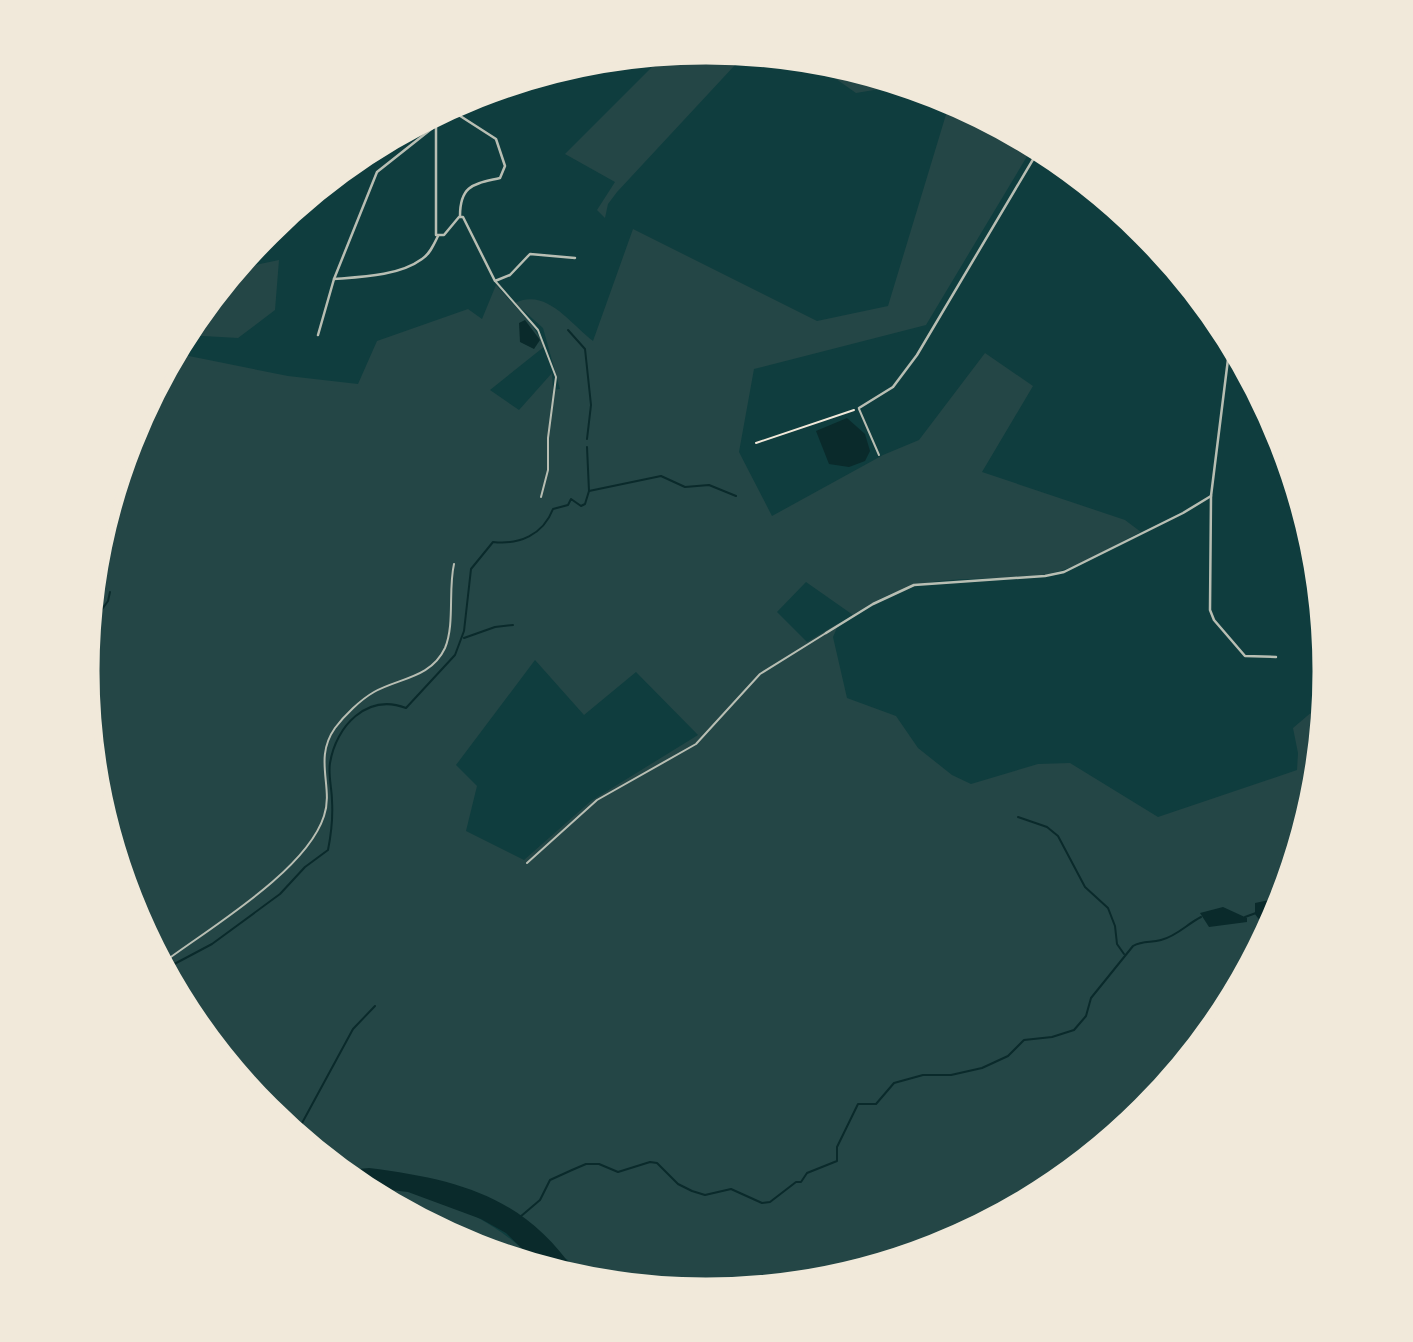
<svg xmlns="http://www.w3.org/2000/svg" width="1413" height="1342" viewBox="0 0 1413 1342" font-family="Lato,sans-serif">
	<rect width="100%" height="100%" fill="#0f3d3e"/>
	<g fill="#244646" fill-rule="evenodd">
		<path d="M707,47L748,51L617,192L608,204L605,218L597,210L615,182L565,154L657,62L643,54Z"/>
		<path d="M805,57L829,59L910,84L856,93Z"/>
		<path d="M951,98L1035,143L926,325L754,369L739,452L772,516L883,455L919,440L985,353L1033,386L982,472L1125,520L1141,532C1111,546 1077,570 1043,575C965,584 925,567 853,615L806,582L777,612L807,642L839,623L833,637L847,698L896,716L918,748L952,775L971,784L1038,764L1070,763L1158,817L1297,770L1298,753L1293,728L1327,699L1318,793L1283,910L1225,1018L1147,1112L1053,1190L945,1247L828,1283L707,1295L582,1282L568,1260L449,1192L348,1180L265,1112L188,1017L130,909L95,792L83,671L95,549L130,432L188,324L243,257L237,269L279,260L275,310L238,338L186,335L179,354L288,376L358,384L377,341L468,309L482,319L496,285L532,325L545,346L490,390L519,410L552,373L553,390L560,389L543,328L515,303C547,288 569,323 593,341L633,229L817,321L888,306ZM535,660L584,715L636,672L698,735L591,801L524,860L466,831L477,786L456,765Z"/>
		<path d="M356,1186C425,1183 500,1220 545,1271L473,1249Z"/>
	</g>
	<g fill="#0a2a2b">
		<path d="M525,320L540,340L534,349L520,342L519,323Z"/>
		<path d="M847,418L865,434L870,451L865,461L849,467L829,464L816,431Z"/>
		<path d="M1275,899L1283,909L1277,916L1260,921L1255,914V903Z"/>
		<path d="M1223,907L1247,918V922L1209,927L1200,913Z"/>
		<path d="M369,1168C463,1180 529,1198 582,1282L545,1271L506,1233L481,1219L408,1192L356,1186L337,1171Z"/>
	</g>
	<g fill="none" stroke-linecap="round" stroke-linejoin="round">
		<g stroke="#0a2a2b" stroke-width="2">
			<path d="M568,330L585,349L591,405L587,439"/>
			<path d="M587,447L589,491"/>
			<path d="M87,630L108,601L110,592"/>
			<path d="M464,638L495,627L513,625"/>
			<path d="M1018,817L1047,827L1058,836L1085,887L1108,908L1115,926L1117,944L1124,954"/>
			<path d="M1245,917L1256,913"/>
			<path d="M163,970L212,944L280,894L305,867L328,850C331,835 333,817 332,801C332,789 328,775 330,763C336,726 367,693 406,708L455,655L464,631L471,569L493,542C519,545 543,535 553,509L568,505L571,499L581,506L585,504L589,491L661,476L685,487L709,485L736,496"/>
			<path d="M295,1136L353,1029L375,1006"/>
			<path d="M520,1217L540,1200L550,1180L572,1170L586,1164H599L618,1172L650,1162L657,1163L678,1184L692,1191L705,1195L731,1189L762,1203L770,1202L796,1182H801L807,1173L837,1161V1147L858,1104H876L894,1083L923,1075H951L982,1068L1008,1056L1024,1040L1052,1037L1074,1030L1086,1016L1091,998L1133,946C1143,940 1151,943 1161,940C1177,936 1187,924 1201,917"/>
		</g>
		<g stroke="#f1e9da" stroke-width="2">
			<path d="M756,443L854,410"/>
			<path d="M444,1235L467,1247"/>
		</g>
		<g stroke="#b8beb3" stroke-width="2">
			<path d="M496,282L538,330L556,377L548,438V470L541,497"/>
			<path d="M859,409L879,455"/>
			<path d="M527,863L597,800L696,744L760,674L826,633"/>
			<path d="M160,965C206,930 306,872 324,816C334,787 313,759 335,728C344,716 360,700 374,692C399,678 431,678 445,648C455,624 448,590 454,564"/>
		</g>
		<g stroke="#b8beb3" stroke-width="2.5">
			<path d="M454,112L496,139L505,166L500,178C475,184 460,184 460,216"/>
			<path d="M436,124V235H444L459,217H463L495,281L510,275L530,254L575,258"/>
			<path d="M334,279C361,277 399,276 422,259C430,254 434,244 438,236"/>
			<path d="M318,335L334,279L377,172L478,92"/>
			<path d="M1231,335L1211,496L1210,610L1214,620L1245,656L1276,657"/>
			<path d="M859,408L893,387L917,355L1041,146"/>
			<path d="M826,633L873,604L914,585L1045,576L1064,572L1183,513L1211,496"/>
		</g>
	</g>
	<path d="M0 0H1413V1342H0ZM95 671a611 611 0 1 1 1222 0a611 611 0 1 1-1222 0Z" fill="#f1e9da" fill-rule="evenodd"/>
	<path fill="none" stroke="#f1e9da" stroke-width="9" d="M95 671a611 611 0 1 1 1222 0a611 611 0 1 1-1222 0Z"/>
</svg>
